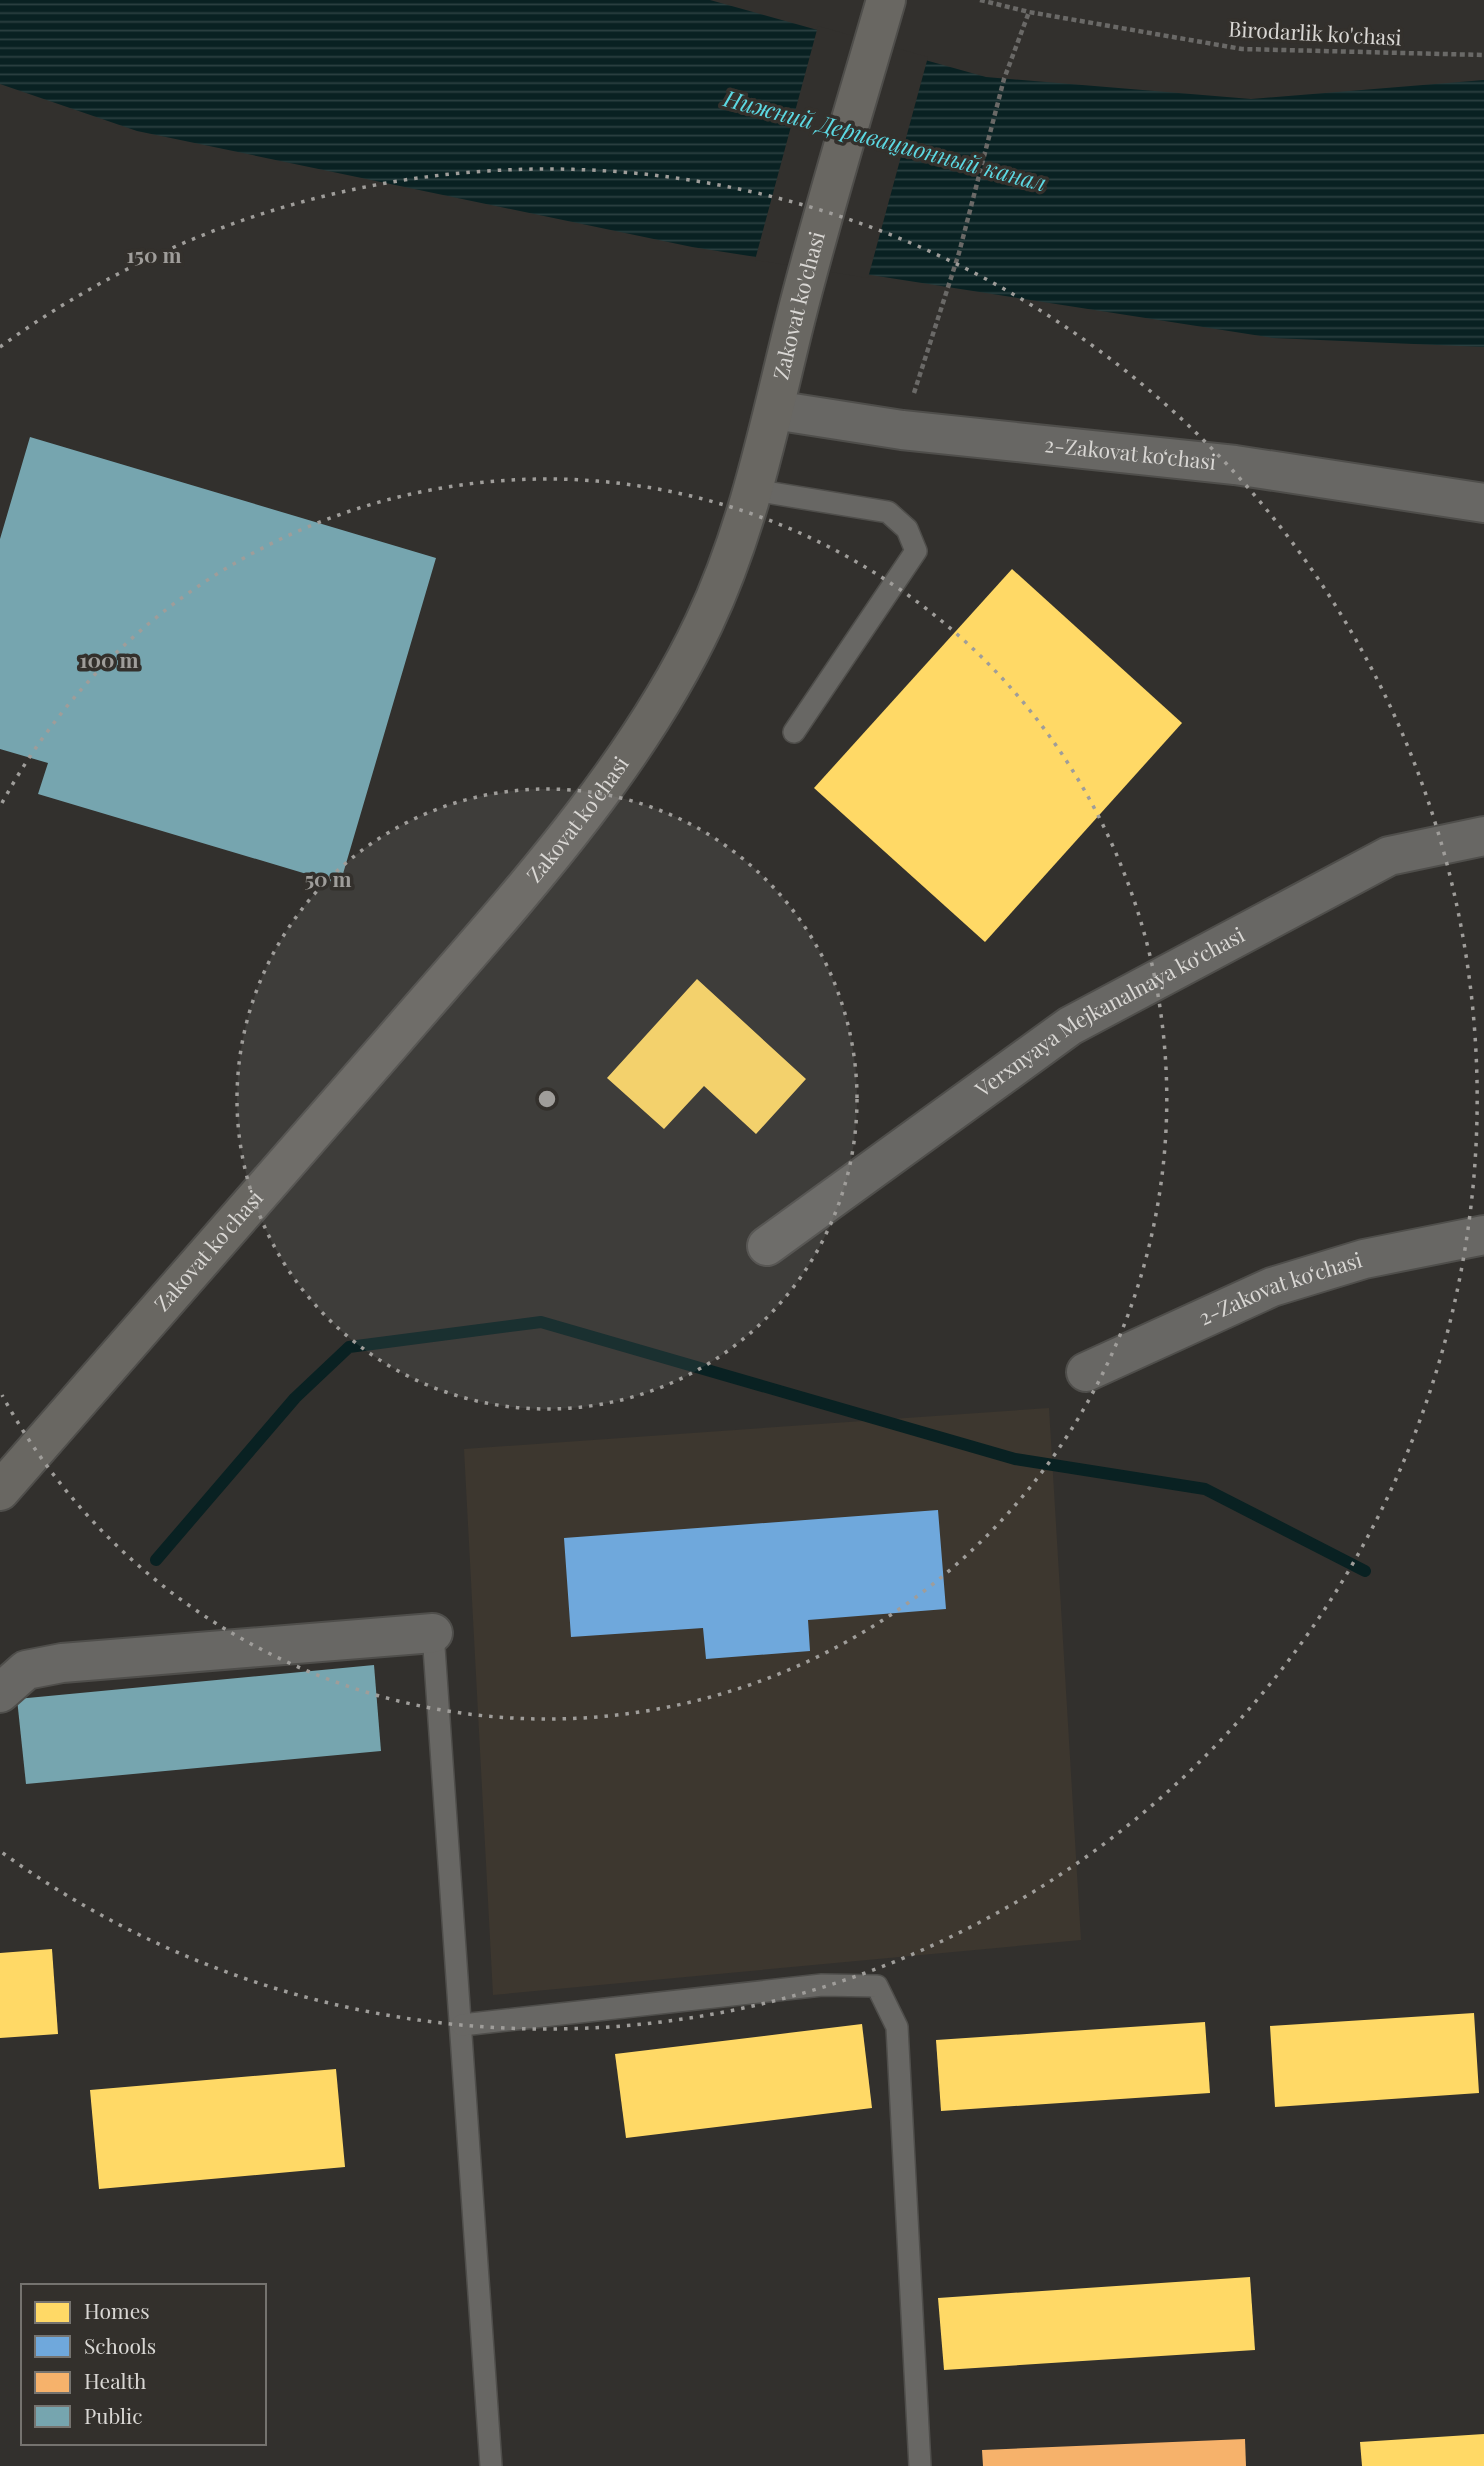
<svg xmlns="http://www.w3.org/2000/svg" width="1484" height="2466" viewBox="0 0 1484 2466" font-family="'Playfair Display',serif">
	<defs>
		<pattern id="water-rules" width="6" height="5" patternUnits="userSpaceOnUse" patternTransform="scale(1.75)"><rect width="6" height="5" fill="#092122"/><path d="M0 2.5h6" fill="none" stroke="#2c4041"/></pattern>
	</defs>
	<rect width="100%" height="100%" fill="#32302d"/>
	<path fill="#3d372f" d="M1049,1408L1081,1940L493,1995L464,1449Z"/>
	<path fill="url(#water-rules)" d="M0,0H710L986,77L1251,99L1484,80V347L1273,338L692,247L137,131L0,84Z"/>
	<path fill="#32302d" d="M818,26L928,57L868,278L755,260Z"/>
	<g fill="#ffd966">
		<path d="M1012,569L1182,723L985,942L814,788Z"/>
		<path d="M697,979L806,1079L756,1134L704,1086L664,1129L607,1078Z"/>
		<path d="M52,1949L58,2034L0,2038V1953Z"/>
		<path d="M1474,2013L1479,2093L1275,2107L1270,2026Z"/>
		<path d="M1205,2022L1210,2093L941,2111L936,2040Z"/>
		<path d="M862,2024L872,2108L626,2138L615,2054Z"/>
		<path d="M336,2069L345,2167L99,2189L90,2090Z"/>
		<path d="M1250,2277L1255,2350L944,2370L938,2298Z"/>
		<path d="M1484,2434V2466H1362L1360,2442Z"/>
	</g>
	<path fill="#6fa8dc" d="M938,1510L946,1609L808,1620L810,1651L706,1659L703,1628L571,1637L564,1538Z"/>
	<path fill="#f6b26b" d="M1245,2439L1246,2466H983L982,2450Z"/>
	<g fill="#76a5af">
		<path d="M30,437L436,558L340,884L38,794L48,763L0,749V539Z"/>
		<path d="M374,1665L381,1751L26,1784L17,1699Z"/>
	</g>
	<g fill="none" stroke-linecap="round" stroke-linejoin="round">
		<path stroke="#092122" stroke-width="12" d="M156,1560L295,1398L349,1347L541,1322L1015,1459L1205,1489L1365,1571"/>
		<defs>
			<g id="lane">
				<path d="M753,490L888,512L907,529L916,551L794,732"/>
				<path d="M433,1633L491,2466"/>
				<path d="M462,2025L822,1985L877,1986L897,2027L920,2466"/>
			</g>
			<g id="street">
				<path id="s1" d="M774,410L902,430L1235,465L1484,503"/>
				<path id="s2" d="M767,1246L1070,1026L1389,856L1484,836"/>
				<path id="s3" d="M1086,1372L1272,1287L1364,1259L1484,1235"/>
				<path d="M0,1693L26,1670L62,1663L433,1633"/>
			</g>
			<g id="secondary">
				<path id="s4" d="M0,1491C131,1341 261,1191 392,1042C503,913 631,778 704,623C749,528 769,426 794,325C821,216 855,108 886,0"/>
			</g>
		</defs>
		<use href="#lane" stroke="#4f4e4b" stroke-width="24"/>
		<use href="#street" stroke="#4f4e4b" stroke-width="42"/>
		<use href="#secondary" stroke="#4f4e4b" stroke-width="42"/>
		<g stroke="#6a6967" stroke-width="4.5" stroke-dasharray="5 3.5" stroke-linecap="butt">
			<path d="M980,0L1029,12L1242,49L1484,55"/>
			<path d="M914,393L959,253L1004,79L1029,12"/>
		</g>
		<use href="#lane" stroke="#686764" stroke-width="21"/>
		<use href="#street" stroke="#686764" stroke-width="38"/>
		<use href="#secondary" stroke="#696762" stroke-width="38"/>
	</g>
	<circle cx="547" cy="1099" r="310" fill="#9f9d9a" fill-opacity=".12"/>
	<g fill="none" stroke="#9f9d9a" stroke-width="3.5" stroke-dasharray="3.5 7">
		<circle cx="547" cy="1099" r="310"/>
		<path d="M2 803A620 620 0 1 1 2 1395"/>
		<path d="M0 347A930 930 0 1 1 0 1851"/>
	</g>
	<g text-anchor="middle" stroke-width="7" stroke-linejoin="round" paint-order="stroke">
		<g font-size="21" fill="#d9d7d4" stroke="#33302c">
			<text transform="translate(1315 34) rotate(3)" y="7">Birodarlik ko'chasi</text>
			<text dy="7" stroke="none"><textPath href="#s4" startOffset="1452">Zakovat ko'chasi</textPath></text>
			<text dy="7" stroke="none"><textPath href="#s1" startOffset="359">2-Zakovat ko‘chasi</textPath></text>
			<text dy="7" stroke="none"><textPath href="#s4" startOffset="886">Zakovat ko'chasi</textPath></text>
			<text dy="7" stroke="none"><textPath href="#s2" startOffset="416">Verxnyaya Mejkanalnaya ko‘chasi</textPath></text>
			<text dy="7" stroke="none"><textPath href="#s4" startOffset="318">Zakovat ko'chasi</textPath></text>
			<text dy="7" stroke="none"><textPath href="#s3" startOffset="212">2-Zakovat ko‘chasi</textPath></text>
		</g>
		<g font-size="23" font-style="italic" fill="#5cd8e2" stroke="#33302c">
			<text transform="translate(885 141) rotate(15)" y="8">Нижний Деривационный канал</text>
		</g>
	</g>
	<circle cx="547" cy="1099" r="10" fill="#9f9d9a" stroke="#33302c" stroke-width="3.5"/>
	<g font-size="21" text-anchor="middle" font-weight="bold" fill="#9f9d9a" stroke="#33302c" stroke-width="7" stroke-linejoin="round" paint-order="stroke">
		<text x="154" y="263">150 m</text>
		<text x="109" y="668">100 m</text>
		<text x="328" y="887">50 m</text>
	</g>
	<rect x="21" y="2284" width="245" height="161" fill="#33302c" stroke="#75736f" stroke-width="2"/>
	<rect x="35" y="2302" width="35" height="21" fill="#ffd966" stroke="#75736f" stroke-width="2"/>
	<text x="84" y="2319" font-size="21" fill="#d9d7d4">Homes</text>
	<rect x="35" y="2336" width="35" height="21" fill="#6fa8dc" stroke="#75736f" stroke-width="2"/>
	<text x="84" y="2354" font-size="21" fill="#d9d7d4">Schools</text>
	<rect x="35" y="2372" width="35" height="21" fill="#f6b26b" stroke="#75736f" stroke-width="2"/>
	<text x="84" y="2389" font-size="21" fill="#d9d7d4">Health</text>
	<rect x="35" y="2406" width="35" height="21" fill="#76a5af" stroke="#75736f" stroke-width="2"/>
	<text x="84" y="2424" font-size="21" fill="#d9d7d4">Public</text>
</svg>
